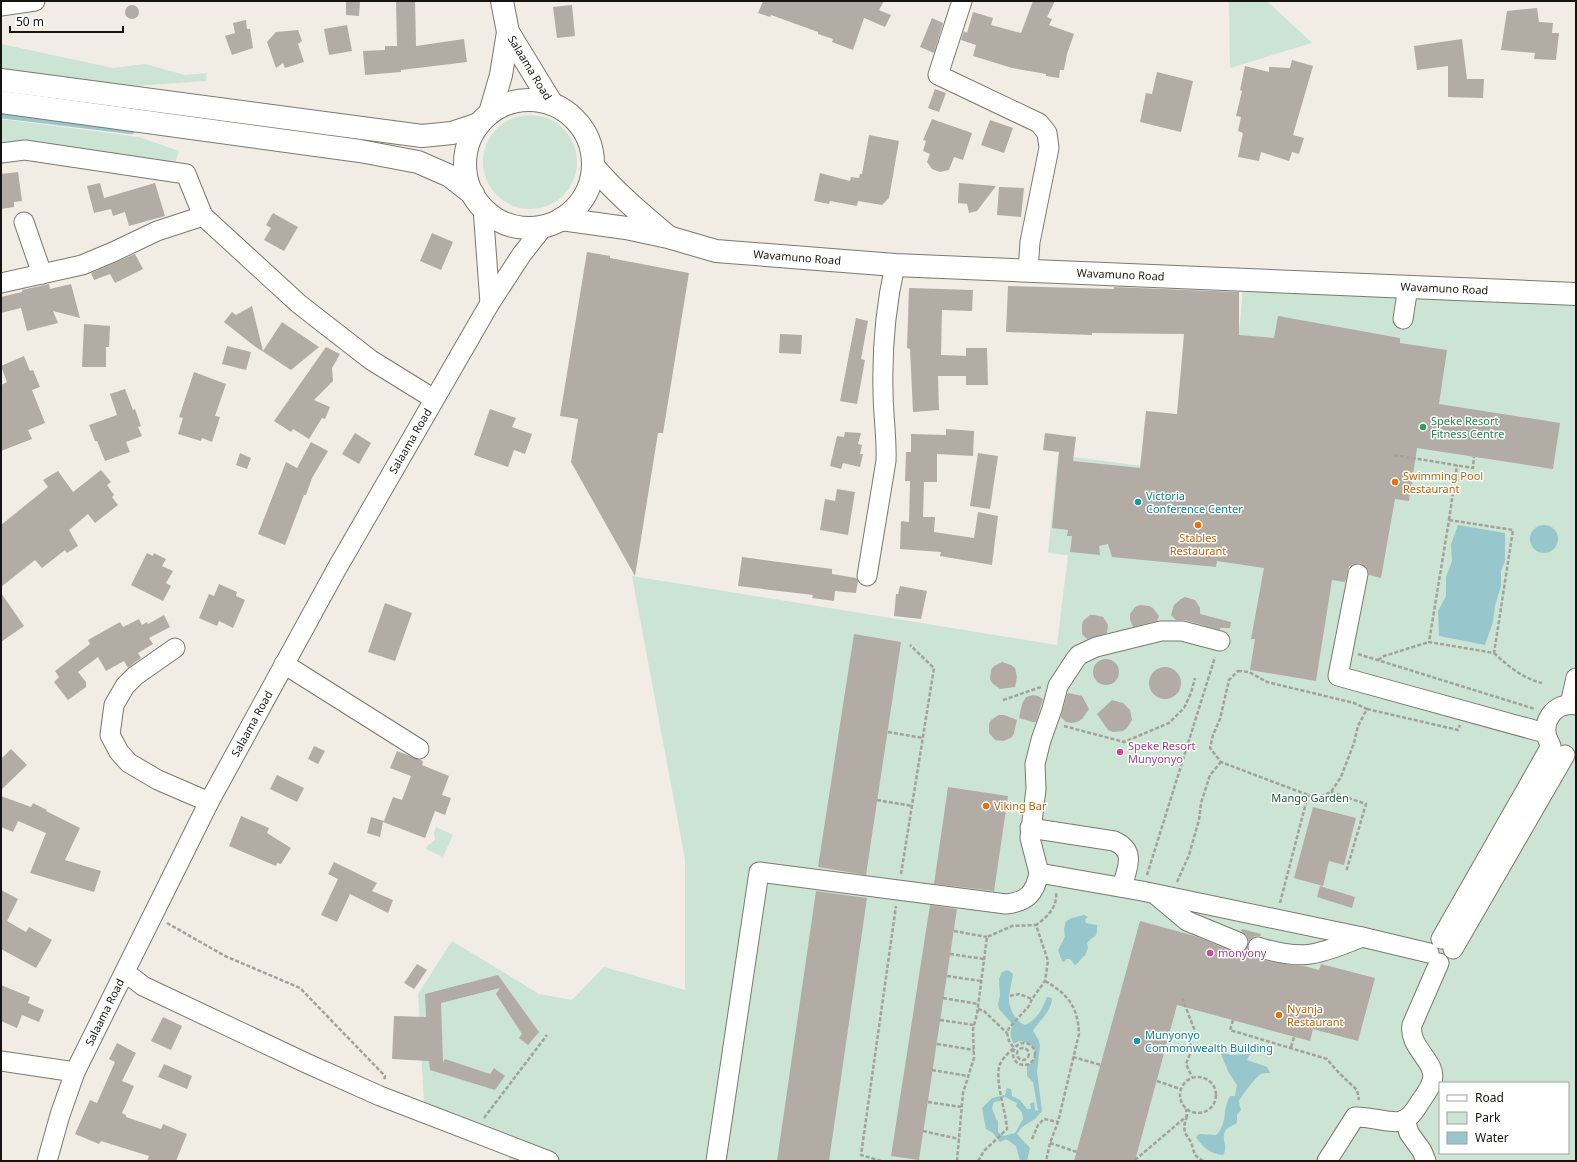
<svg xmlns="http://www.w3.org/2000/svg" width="1577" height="1162" viewBox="0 0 1577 1162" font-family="'Noto Sans',sans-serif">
	<rect width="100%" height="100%" fill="#f1ede4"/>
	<g fill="#cce4d3" fill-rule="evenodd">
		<path d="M1229,1H1267L1312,43L1230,68Z"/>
		<path d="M1,44L113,68L145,64L185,75L207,73L206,81L135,86L71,81L1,70Z"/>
		<circle cx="530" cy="162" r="47"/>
		<path d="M1,119L139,137L179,151L175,164L1,142Z"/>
		<path d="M1243,287L1576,303V1161H508L509,1157L425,1122L418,994L452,941L539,994L572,1000L604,967L685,990V859L632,576L1057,645L1068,555L1048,553L1058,455L1227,477ZM1440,1083H1568V1153H1440Z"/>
		<path d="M436,827L453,835L443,857L426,849L427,846L435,840L434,832Z"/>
	</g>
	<g fill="#97c7cc" fill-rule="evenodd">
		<path d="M1458,525L1505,533V561L1501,571V586L1495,606L1493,622L1485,645L1439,636L1438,611L1446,596V577L1452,561L1451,544Z"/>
		<circle cx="1544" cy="539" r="14"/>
		<path d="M1084,915L1088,917L1085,919L1086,923L1097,925C1097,940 1095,934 1087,943L1088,948L1085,956H1084C1081,958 1078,964 1075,965L1070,959H1066L1064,962L1062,961L1058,950L1065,937L1064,929L1066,921L1072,918Z"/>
		<path d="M1008,970L1013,974C1012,981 1010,989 1009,996C1008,1007 1015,1021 1025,1025C1038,1019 1042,1009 1047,997L1052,998C1051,1013 1040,1019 1033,1031L1038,1039L1040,1045L1037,1072L1042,1111L1035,1119L1022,1127L1017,1134L1030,1148L1027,1161H1020L1016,1146L1006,1139L1000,1142L993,1133L986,1129L982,1108L992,1098L1005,1095L1007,1088L1011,1089L1012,1096L1020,1100L1027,1109H1031L1030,1104L1034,1102L1035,1110L1038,1111L1033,1082L1027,1076V1066C1042,1057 1036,1042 1019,1041L1014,1044C1010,1037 1009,1033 1013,1025L999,1009L998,1004L1000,996L999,979L1002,972ZM1005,1097L1017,1103L1016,1106L1022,1112L1023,1119L1015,1133L1003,1136L998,1132V1121L996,1119L992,1108L994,1102L1000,1101V1099Z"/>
		<path d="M1220,1052H1225L1231,1055L1250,1054L1247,1060L1267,1067L1270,1073C1267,1073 1263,1073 1261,1074C1258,1074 1240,1098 1239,1101C1239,1103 1240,1107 1241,1110L1237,1115V1123C1234,1125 1230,1126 1228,1128C1218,1136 1230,1146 1223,1155C1211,1154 1203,1148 1196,1137L1199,1134L1216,1135C1228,1124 1222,1109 1230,1096H1235L1237,1085L1229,1073Z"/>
	</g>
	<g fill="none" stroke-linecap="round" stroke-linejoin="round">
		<path stroke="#97c7cc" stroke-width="4.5" d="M1,116L132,132"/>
	</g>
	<g fill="#b3aca5">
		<path d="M346,1H360L359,16L346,15Z"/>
		<path d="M396,1H415L416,46L464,39L467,62L401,70V72L365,75L363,51L385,50V46H397Z"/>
		<path d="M763,1H884L879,10L891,15L885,27L864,18L853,50L832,42L833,39L818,34V32L771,15L770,17L758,13Z"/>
		<path d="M1033,1H1055L1047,17L1052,19L1049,25L1074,34L1067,54L1064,70H1060L1059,78L1046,76V74L1012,68L973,56L976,45L961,40L964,31L967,33L973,12L993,18L991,25L1021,33Z"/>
		<circle cx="132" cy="12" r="7"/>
		<path d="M572,5L575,36L557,38L553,7Z"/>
		<path d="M1537,8L1539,22L1553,23L1552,33H1559L1556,60L1534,59L1535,53L1501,50L1507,11Z"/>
		<path d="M932,18L943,23L934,53L920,47Z"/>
		<path d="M246,20L247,29H250L253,48L232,55L225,36L235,33L233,23Z"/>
		<path d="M347,25L352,51L329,55L324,29Z"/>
		<path d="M298,30L302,41L298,44L304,62L285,68L283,63L276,68L267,42L276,32Z"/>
		<path d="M1462,39L1467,79H1484L1483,98L1448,97V66L1417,70L1414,46Z"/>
		<path d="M1292,60L1313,66L1293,135L1304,138L1299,154L1292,152L1289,161L1261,152L1259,161L1238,157L1243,133L1238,131L1241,117L1236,116L1242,91L1240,90L1245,66L1269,72V67L1290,68Z"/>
		<path d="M1157,72L1193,81L1181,132L1140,122L1146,93L1152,94Z"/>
		<path d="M935,89L946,93L939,112L928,108Z"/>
		<path d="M932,119L972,133L963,160L954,157L949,170L940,172L932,169L927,162L930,154L923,151L926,141L923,140Z"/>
		<path d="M990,120L1013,128L1004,153L981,145Z"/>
		<path d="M869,135L899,141L889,198L882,205L858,201L857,206L830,201L829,204L814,201L820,173L850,181L851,177L859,178L860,174H862Z"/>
		<path d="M18,172L22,201L14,202V207L1,209V174Z"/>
		<path d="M100,183L104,198L155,183L165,216L129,226L125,212L113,216L111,209L94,213L87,186Z"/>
		<path d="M959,183L996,186L977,211L969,213L967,204L958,203Z"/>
		<path d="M999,187L1024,188L1021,217L997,215Z"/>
		<path d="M273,213L298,227L284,251L264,240L271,228L266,225Z"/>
		<path d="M432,233L453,242L441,270L420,261Z"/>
		<path d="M587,252L610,256V258L689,273L663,433H658L635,576L571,462L578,419L560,416Z"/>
		<path d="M135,254L143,269L115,283L110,274L94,280L91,273Z"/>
		<path d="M49,284L50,289L71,284L80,318L53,311L58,323L27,331L21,308L1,313V297L22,292V290Z"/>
		<path d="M1008,286L1114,289V287L1239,292V335L1274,338L1278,316L1400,338V343L1447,350L1439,404L1560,423L1553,469L1417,448L1409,501L1395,499L1381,578L1369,575L1368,570L1365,566L1360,563L1354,564L1349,567L1345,582L1332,580L1316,681L1250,670L1255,639H1251L1264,568L1217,561L1216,567L1112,557L1108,544L1099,546L1100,555L1070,552L1072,536H1067L1068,530L1052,528L1059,452L1043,450L1045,433L1076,437L1073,461L1140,468L1146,411L1177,414L1184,334L1092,333V335L1006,332Z"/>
		<path d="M909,288L973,290L972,311L942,310L941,355L966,356V348H987L988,385H966V376H938L939,410L913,412L910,349L907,348Z"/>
		<path d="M252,306L263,351L282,322L319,347L291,370L253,345L224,322L232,312L236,315Z"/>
		<path d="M856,318L868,321L861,359L865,360L857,404L840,401Z"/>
		<path d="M84,324L110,326L109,347H106V367H82Z"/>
		<path d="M780,334L802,335L801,354L779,353Z"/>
		<path d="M227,346L251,352L246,370L222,364Z"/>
		<path d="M326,347L340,354L332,368L333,381L314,400L330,407L325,419L322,418L309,439L293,429L291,432L274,421Z"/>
		<path d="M24,356L30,371L33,370L40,387L32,390L45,423L28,430L32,439L1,451V385L7,382L1,366Z"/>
		<path d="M194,372L226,384L215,416L220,417L212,442L202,438L201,441L178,434L183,418L179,417Z"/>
		<path d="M125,389L133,410L135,409L141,426L138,427L142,436L126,442L130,452L105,461L97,441H95L89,425L117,415L110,394Z"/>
		<path d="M490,409L516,418L512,427L532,434L525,454L514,450L508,467L474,455Z"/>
		<path d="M946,429L974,431L973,456L937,454V482H924L923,517H935L934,532L974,538L978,512L998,516L992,565L940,556L941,552L900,549L901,521L909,522L910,481H905L906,452H911V434L946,435Z"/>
		<path d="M845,432L861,433L858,444L862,445L860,454H863L860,467L843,463L841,469L830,466L837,436L844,437Z"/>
		<path d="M355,433L371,443L359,464L342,454Z"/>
		<path d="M311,442L328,451L312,478L306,495H304L285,545L258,534L286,462L297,468Z"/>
		<path d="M240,453L251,458L247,469L236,465Z"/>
		<path d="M978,453L998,456L990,509L970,506Z"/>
		<path d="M101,470L111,482L107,485L114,495L112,497L118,505L95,523L88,514L69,530L78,546L67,553L65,550L42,568L35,560L1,587V525L48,487L43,480L58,471L73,492Z"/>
		<path d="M837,489L855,492L848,535L820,530L825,499L835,501Z"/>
		<path d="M147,553L153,556L154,553L166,559L162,566L173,571L166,583L171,586L163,601L131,585Z"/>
		<path d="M742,557L832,569V574L856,578L858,581L856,593L835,591L834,601L812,598L813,595L738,586Z"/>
		<path d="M219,584L237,592L236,596L245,600L233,628L219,621L217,626L199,618L209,594L214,596Z"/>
		<path d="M900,586L927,591L921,619L894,616L896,594H898Z"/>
		<path d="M1,593L24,626L1,642Z"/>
		<path d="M1185,597L1195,600L1200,608V614L1231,622L1230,628H1220V630L1185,620H1176L1171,615L1174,605L1181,599Z"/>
		<path d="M385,603L412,613L395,661L368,652Z"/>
		<path d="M1140,605L1149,606L1153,608L1159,616L1157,621L1133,627L1130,619V614L1135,607Z"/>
		<path d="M164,615L170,627L149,638L153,644L138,653L141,658L128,668L124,661L106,671L98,657L78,672L86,682V687L68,700L54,682L59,677L55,671L90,644L88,640L120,622L123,627L139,619L142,625L147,622L148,624Z"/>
		<path d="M1090,615H1094L1103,617L1108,625L1107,633L1087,639L1082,634V625L1083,621Z"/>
		<path d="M854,634L901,642L866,875L818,867Z"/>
		<circle cx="1106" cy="672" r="13"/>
		<path d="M1002,662L1011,665L1015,668L1017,677L1015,687L1000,689L992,683L990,679L991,670L994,666Z"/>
		<circle cx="1165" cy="683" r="16"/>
		<path d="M1069,693L1082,696L1089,709L1082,719L1077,722L1072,723L1066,722L1061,717L1067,694Z"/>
		<path d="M1033,695L1038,696L1043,699L1036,722H1033L1019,718L1022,704L1026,697Z"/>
		<path d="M1112,700L1123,703L1130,710L1132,720L1127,728L1123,731L1113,732L1108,730L1097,714Z"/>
		<path d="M999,715H1004L1017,720L1014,733L1012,737L1004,741L995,740L989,733V724L991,720Z"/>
		<path d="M314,746L325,751L318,764L308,759Z"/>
		<path d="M11,749L27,765L1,790V759Z"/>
		<path d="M397,751L423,761L422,765L449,776L442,795L451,798L445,815L435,811L425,838L383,822L380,837L367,833L371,817L384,821L393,797L402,800L411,776L390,768Z"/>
		<path d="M277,775L304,788L297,802L270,789Z"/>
		<path d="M948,787L1008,796L994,891L934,884Z"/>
		<path d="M1,796L31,807L33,803L47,810L46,811L80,828L65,860L101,871L94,892L30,873L46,833L18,821L13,832L1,827Z"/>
		<path d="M1313,807L1356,818L1344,865L1329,861L1323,886L1294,878Z"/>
		<path d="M241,816L269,828L267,833L291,848L281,864L277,863L276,866L229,846Z"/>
		<path d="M334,862L377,883L372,891L393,900L388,913L350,894L337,922L321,915L338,879L328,874Z"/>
		<path d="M1320,886L1355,897L1352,908L1317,897Z"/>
		<path d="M1,890L18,899L7,921L26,932L29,927L52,940L36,968L1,949Z"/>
		<path d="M816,891L867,898L829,1161H777Z"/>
		<path d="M930,905L957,909L919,1160L891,1156Z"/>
		<path d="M1140,921L1195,936L1234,952L1240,953L1244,951L1247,947L1250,955L1268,961L1290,965L1304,966L1319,970L1321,964L1375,978L1358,1041L1313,1029L1310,1041L1177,1005L1135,1161H1074Z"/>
		<path d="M1242,929L1261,934L1260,936H1255L1249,942L1247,936L1241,931Z"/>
		<path d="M417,964L427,970L414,989L404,983Z"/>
		<path d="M498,975L539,1032L528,1045L519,1038L522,1034L496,994L500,988L441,1003L443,1062L445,1059L490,1074L494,1068L505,1076L495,1090L430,1070L429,1061L392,1059L394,1016L426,1017L425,994Z"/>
		<path d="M1,985L30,997L28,1003L44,1010L39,1022L22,1015L17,1028L1,1021Z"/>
		<path d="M163,1017L182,1026L171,1050L151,1041Z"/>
		<path d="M117,1043L136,1053L122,1081L134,1086L122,1113L126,1115V1117L161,1129L163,1124L187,1134L176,1161H147L149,1156L101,1141L99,1144L75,1134L90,1100L97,1103L115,1062L109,1059Z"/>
		<path d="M164,1064L192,1076L187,1089L158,1077Z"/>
	</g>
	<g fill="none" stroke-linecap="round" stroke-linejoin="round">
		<defs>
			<g id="minor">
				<path d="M962,1L938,75L1039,123L1047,133L1049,148L1030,242L1028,271"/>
				<path d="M1,6L35,1"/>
				<path d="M1,153L25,150L186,174L203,216L299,304L371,360L434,399"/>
				<path d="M483,208L490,303"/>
				<path d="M24,222L42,274"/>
				<path d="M1,283L82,265L113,252L157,231L203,216"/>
				<path d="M1403,319L1408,287"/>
				<path d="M1358,574L1338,676L1545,733"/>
				<path d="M867,576L886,461C887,438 883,414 883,390C882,349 886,305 895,265"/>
				<path d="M175,648L135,676L125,686L114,705L110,735L119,752L129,763L158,780L209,802"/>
				<path d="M284,664L419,749"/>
				<path d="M1570,704L1576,678"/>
				<path d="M1550,744C1538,724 1554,701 1576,705"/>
				<path d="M1030,828L1114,841C1137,851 1127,868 1122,887"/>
				<path d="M1039,873L1030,838L1036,789L1035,764L1041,740L1052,709L1058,686L1075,660L1079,655L1096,647L1161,631H1182L1220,641"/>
				<path d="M1156,895L1187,921L1238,942"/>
				<path d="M1441,939L1551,746"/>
				<path d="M1258,947C1274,952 1294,957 1311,954C1329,951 1345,944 1362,937"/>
				<path d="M1453,949L1565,755"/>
				<path d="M125,972L143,986L306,1063L380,1096L549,1161"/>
				<path d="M1,1061L75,1072"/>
				<path d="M1405,1119L1409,1133L1422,1151L1426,1161"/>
				<path id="s1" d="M47,1161L60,1115L75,1072L209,802L336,570L490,303L522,254L544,226"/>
				<path d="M716,1161L759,872L1006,904C1027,902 1035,893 1039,873L1142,891L1362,937L1429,953"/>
				<path d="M1327,1161L1355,1117C1368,1116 1392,1124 1401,1121C1410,1119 1415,1110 1420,1102C1424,1096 1430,1089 1432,1081C1438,1062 1408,1048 1412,1025L1439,963"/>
			</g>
			<g id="major">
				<path id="s2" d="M508,32L552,104"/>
				<circle cx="529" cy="164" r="64"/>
				<path d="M490,113L501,75L508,32L502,1"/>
				<path d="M593,166C615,192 640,213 666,235"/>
				<path id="s3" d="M561,219L626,228L668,237L716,251L895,265L1576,294"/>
			</g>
			<g id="highway">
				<path d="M1,80L422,136L452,133L479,124"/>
				<path d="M1,102L360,151L418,162L450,176L473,194"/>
			</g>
		</defs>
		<use href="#minor" stroke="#7b7870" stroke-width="21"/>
		<use href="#major" stroke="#7b7870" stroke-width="24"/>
		<use href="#highway" stroke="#7b7870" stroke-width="24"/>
		<g stroke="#a4a19a" stroke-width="2.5" stroke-dasharray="4 2" stroke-linecap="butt">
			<path d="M1394,455L1473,468L1474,457"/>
			<path d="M1449,520L1513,530L1494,653L1429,642Z"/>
			<path d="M1449,520L1457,465"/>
			<path d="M1494,653C1508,666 1522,678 1542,683"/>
			<path d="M1358,654L1535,709"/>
			<path d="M1378,660L1384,656L1429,642"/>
			<path d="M1238,671L1249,672L1267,682L1354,703L1367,709L1358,726L1354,743L1341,777L1331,792L1317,798L1308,795L1221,762L1210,748L1213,735L1220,719L1229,680Z"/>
			<path d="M1003,700L1041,687"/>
			<path d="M1367,709L1458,730L1460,725"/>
			<path d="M1064,726L1124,742L1169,723L1184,708L1191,693L1195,678"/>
			<path d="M888,732L923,738"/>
			<path d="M1331,792L1366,804L1346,872"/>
			<path d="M877,800L912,806"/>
			<path d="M901,874L934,668L910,645"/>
			<path d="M1147,875L1215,657"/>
			<path d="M1177,882L1189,855L1199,820L1201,803L1210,775L1221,762"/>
			<path d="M1280,903L1308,795"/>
			<path d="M167,923L225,956L300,988L385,1076L384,1081"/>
			<path d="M954,931L987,937"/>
			<path d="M950,954L984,959"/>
			<path d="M947,976L981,981"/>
			<path d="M1045,981C1068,994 1078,1007 1079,1034L1058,1122L1050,1143L1046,1161"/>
			<path d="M1010,996L1019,994L1032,999"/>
			<path d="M943,998L978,1004"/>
			<path d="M1182,998L1195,1031L1190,1041L1191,1051L1186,1064L1192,1077"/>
			<path d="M978,1009L984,1011L1007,1033"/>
			<path d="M940,1020L974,1025"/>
			<path d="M1233,1020L1230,1030L1327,1059L1338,1072L1357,1090L1359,1100"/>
			<circle cx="1024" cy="1054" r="11"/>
			<path d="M937,1044L974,1050"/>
			<path d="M1291,1047L1294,1037"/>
			<circle cx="1023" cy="1054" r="6"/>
			<path d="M1073,1057L1101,1065"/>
			<path d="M932,1070L968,1076"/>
			<circle cx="1198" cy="1095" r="18"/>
			<path d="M1157,1081L1180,1089"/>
			<path d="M928,1102L961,1107"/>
			<path d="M1187,1116L1184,1126L1185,1133L1191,1142L1195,1155L1203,1161"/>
			<path d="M484,1118L547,1035"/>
			<path d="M923,1131L959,1139"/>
			<path d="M1032,1139L1038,1125L1044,1119L1058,1122"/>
			<path d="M1050,1143L1077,1152"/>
			<path d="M1135,1160L1187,1116L1186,1109"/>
			<path d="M881,1161L861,1155L896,906"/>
			<path d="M957,1161L963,1093L974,1058L973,1029L977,1014L987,937L1012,926L1036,925"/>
			<path d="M978,1161L984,1151L1007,1129C1006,1111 994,1080 1000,1064C1003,1058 1009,1052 1014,1048L1009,1041L1007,1033L1009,1028L1029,1006L1032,999L1045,981L1048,961L1036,925C1046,918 1058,907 1056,893"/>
		</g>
		<use href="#minor" stroke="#fff" stroke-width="19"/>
		<use href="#major" stroke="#fff" stroke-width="22"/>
		<use href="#highway" stroke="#fff" stroke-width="22"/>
	</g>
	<circle fill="#2e9e5b" stroke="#fff" stroke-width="1.5" cx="1423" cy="427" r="4"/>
	<g fill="#e8710a" stroke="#fff" stroke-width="1.5">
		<circle cx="1395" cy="482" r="4"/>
		<circle cx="1198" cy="525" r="4"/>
		<circle cx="986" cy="806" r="4"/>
		<circle cx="1279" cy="1015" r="4"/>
	</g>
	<g fill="#0f9aa8" stroke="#fff" stroke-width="1.5">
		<circle cx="1138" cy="502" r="4"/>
		<circle cx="1137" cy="1041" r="4"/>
	</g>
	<g fill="#d1479c" stroke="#fff" stroke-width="1.5">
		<circle cx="1120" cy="752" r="4"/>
		<circle cx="1210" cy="953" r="4"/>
	</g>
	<g text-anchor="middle" stroke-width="3" stroke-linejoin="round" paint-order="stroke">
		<g font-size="11" fill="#151411" stroke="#fff">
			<text dy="4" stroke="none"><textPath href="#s2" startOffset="42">Salaama Road</textPath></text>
			<text dy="4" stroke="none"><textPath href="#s3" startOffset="240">Wavamuno Road</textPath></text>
			<text dy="4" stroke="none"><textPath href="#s3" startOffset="564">Wavamuno Road</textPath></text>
			<text dy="4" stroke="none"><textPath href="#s3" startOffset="888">Wavamuno Road</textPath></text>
			<text dy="4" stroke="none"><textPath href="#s1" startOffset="808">Salaama Road</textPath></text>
			<text dy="4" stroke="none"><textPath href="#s1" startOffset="484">Salaama Road</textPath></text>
			<text dy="4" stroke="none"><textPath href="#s1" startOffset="160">Salaama Road</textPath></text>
		</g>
		<g font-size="11" fill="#27864d" stroke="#fff" text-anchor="start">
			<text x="1431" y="425">Speke Resort<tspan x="1431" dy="13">Fitness Centre</tspan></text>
		</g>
		<g font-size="11" fill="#c56008" stroke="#fff" text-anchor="start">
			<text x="1403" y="480">Swimming Pool<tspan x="1403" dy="13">Restaurant</tspan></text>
			<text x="1198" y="542" text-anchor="middle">Stables<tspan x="1198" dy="13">Restaurant</tspan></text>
			<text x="994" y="810">Viking Bar</text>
			<text x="1287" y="1013">Nyanja<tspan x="1287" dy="13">Restaurant</tspan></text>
		</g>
		<g font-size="11" fill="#0d838f" stroke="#fff" text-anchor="start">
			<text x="1146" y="500">Victoria<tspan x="1146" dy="13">Conference Center</tspan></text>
			<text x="1145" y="1039">Munyonyo<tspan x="1145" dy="13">Commonwealth Building</tspan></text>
		</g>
		<g font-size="11" fill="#b23c85" stroke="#fff" text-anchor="start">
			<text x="1128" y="750">Speke Resort<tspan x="1128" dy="13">Munyonyo</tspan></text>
			<text x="1218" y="957">monyony</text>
		</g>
		<g font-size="11" fill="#215837" stroke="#fff">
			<text x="1310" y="802">Mango Garden</text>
		</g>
	</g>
	<rect width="1577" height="1162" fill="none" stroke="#151411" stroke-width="4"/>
	<rect x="1439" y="1082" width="130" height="72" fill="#ffffff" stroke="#a1a1a0"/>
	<rect x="1447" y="1095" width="20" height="6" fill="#ffffff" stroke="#a1a1a0"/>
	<text x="1475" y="1102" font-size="12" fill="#151411">Road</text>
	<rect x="1447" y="1112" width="20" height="12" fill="#cce4d3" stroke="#a1a1a0"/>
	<text x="1475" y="1122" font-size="12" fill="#151411">Park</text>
	<rect x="1447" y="1132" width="20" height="12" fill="#97c7cc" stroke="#a1a1a0"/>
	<text x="1475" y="1142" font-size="12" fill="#151411">Water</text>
	<path d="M10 26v6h113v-6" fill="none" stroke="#151411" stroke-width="2"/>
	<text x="16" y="26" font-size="12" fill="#151411" stroke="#ffffff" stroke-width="3" paint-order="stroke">50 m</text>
</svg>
